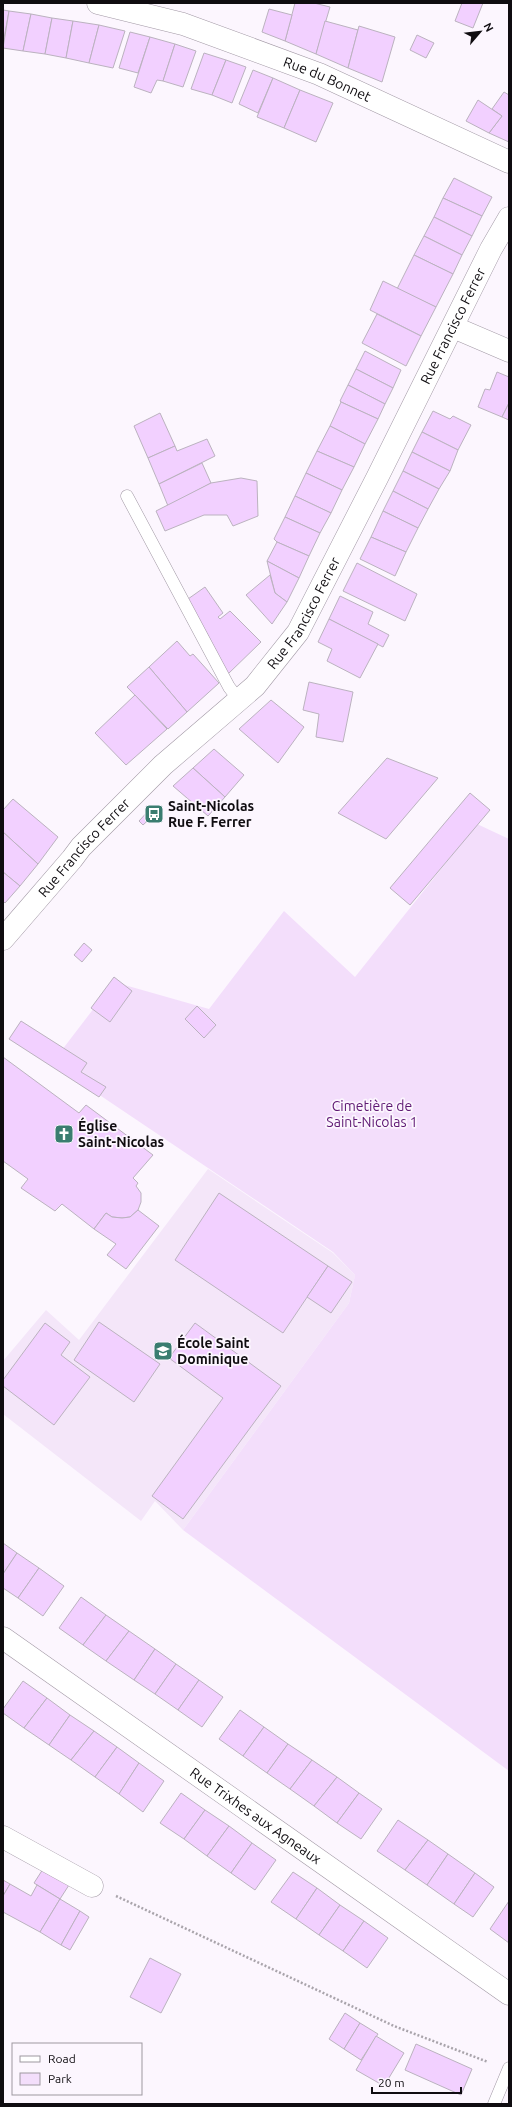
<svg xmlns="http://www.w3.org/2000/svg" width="512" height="2107" viewBox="0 0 512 2107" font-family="Ubuntu,sans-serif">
	<rect width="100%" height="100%" fill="#fcf6fe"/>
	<path fill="#f4e6f9" d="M208,1169L333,1253L355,1275L349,1303L183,1530L155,1501L141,1521L3,1414V1361L46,1310L79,1340Z"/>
	<path fill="#f3defb" d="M477,824L509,839V1771L183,1530L349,1303L355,1275L333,1252L52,1063L114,982L209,1009L284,911L355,977Z"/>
	<g fill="#f2d0ff" stroke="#bbb2bf">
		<path d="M295,3H314L330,7L316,54L285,41Z"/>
		<path d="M462,3H483L473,28L455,21Z"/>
		<path d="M269,9L292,15L285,41L262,32Z"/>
		<path d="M3,10L9,11L3,44Z"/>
		<path d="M9,11L31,14L23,51L3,48Z"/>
		<path d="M31,14L52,18L45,54L23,51Z"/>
		<path d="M52,18L73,21L66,58L45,54Z"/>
		<path d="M73,21L99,25L89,63L66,58Z"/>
		<path d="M325,21L358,30L348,68L316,54Z"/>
		<path d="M99,25L125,31L113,68L89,63Z"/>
		<path d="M359,26L395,37L382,82L348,68Z"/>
		<path d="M130,32L150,37L138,73L119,68Z"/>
		<path d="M417,35L434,43L426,58L410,50Z"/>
		<path d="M150,37L175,44L163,81L157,80L151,93L134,87Z"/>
		<path d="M175,44L196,51L183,87L163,81Z"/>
		<path d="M204,53L226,60L212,95L191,89Z"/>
		<path d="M226,60L246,67L232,103L212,95Z"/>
		<path d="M253,70L273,78L258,113L239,104Z"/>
		<path d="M273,78L300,90L284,128L257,117Z"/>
		<path d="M300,90L333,103L316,142L284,128Z"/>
		<path d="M504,92L509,95V142L489,133L502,116L492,109Z"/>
		<path d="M478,100L502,116L489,133L466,121Z"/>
		<path d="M454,178L492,197L482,216L443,198Z"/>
		<path d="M443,198L482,216L472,236L434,217Z"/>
		<path d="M434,217L472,236L462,255L424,236Z"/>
		<path d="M424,236L462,255L453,274L414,255Z"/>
		<path d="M414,255L453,274L436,307L397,289Z"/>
		<path d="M383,281L436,307L421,336L370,310Z"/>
		<path d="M377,314L421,336L406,366L362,343Z"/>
		<path d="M365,351L401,370L393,388L356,369Z"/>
		<path d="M356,369L393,388L385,404L348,385Z"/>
		<path d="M497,372L509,377V403L502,417L478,407L485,389L490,390Z"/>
		<path d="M348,385L385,404L378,419L341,402L340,401Z"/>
		<path d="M341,402L378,419L365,444L330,426Z"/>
		<path d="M509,403V420L502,417Z"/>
		<path d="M433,411L450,419L453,416L471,425L458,450L422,432Z"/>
		<path d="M160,413L175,446L148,458L134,426Z"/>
		<path d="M330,426L365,444L354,467L317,451Z"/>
		<path d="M422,432L458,450L450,471L412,452Z"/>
		<path d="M207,439L215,456L159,484L148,458L175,446L177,451Z"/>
		<path d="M317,451L354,467L342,490L306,473Z"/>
		<path d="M412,452L450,471L439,489L403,471Z"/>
		<path d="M202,463L211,483L168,506L159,484Z"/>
		<path d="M403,471L439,489L428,509L393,491Z"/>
		<path d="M306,473L342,490L331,513L295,496Z"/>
		<path d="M241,478L257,481L258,516L233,526L227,515H204L165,531L156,511L211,483Z"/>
		<path d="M393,491L428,509L418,528L383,511Z"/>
		<path d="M295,496L331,513L320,533L285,517Z"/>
		<path d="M383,511L418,528L406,552L371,537Z"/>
		<path d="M285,517L320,533L309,556L277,542L274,539Z"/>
		<path d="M371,537L406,552L395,576L360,559Z"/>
		<path d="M277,542L309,556L299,578L267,561Z"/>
		<path d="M267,561L299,578L287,602L275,593Z"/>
		<path d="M357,563L417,594L405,621L343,591Z"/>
		<path d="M270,575L275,593L287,602L272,624L246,595Z"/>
		<path d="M205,587L223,613L218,617L220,619L230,611L261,642L228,674L188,599Z"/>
		<path d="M340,596L373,612L368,624L389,635L383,647L329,619Z"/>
		<path d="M329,619L378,644L360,678L327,661L332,649L318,642Z"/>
		<path d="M177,641L190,656L193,654L219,683L187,712L149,667Z"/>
		<path d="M149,667L187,712L168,729L127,687Z"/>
		<path d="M309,682L353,692L343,742L316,737L319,714L303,710Z"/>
		<path d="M135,695L167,729L126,765L95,733Z"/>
		<path d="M271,700L304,727L278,763L239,729Z"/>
		<path d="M214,749L244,775L225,797L193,768Z"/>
		<path d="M387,758L438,778L386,839L338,813Z"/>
		<path d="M193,768L225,797L208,816L173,786Z"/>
		<path d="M470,793L490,810L410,905L390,888Z"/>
		<path d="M13,799L58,837L38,864L3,832V810Z"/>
		<path d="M151,808L156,813L143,825L139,821Z"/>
		<path d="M3,832L38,864L20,886L3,872Z"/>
		<path d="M3,872L20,886L5,903L3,901Z"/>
		<path d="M84,943L92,950L82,962L74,955Z"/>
		<path d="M114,977L132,991L110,1022L91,1008Z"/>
		<path d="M197,1006L216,1025L204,1038L185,1019Z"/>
		<path d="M21,1021L87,1063L81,1072L106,1087L99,1097L9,1039Z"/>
		<path d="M3,1057L79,1113L86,1105L153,1155L133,1178L138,1183L136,1186L141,1193V1202L138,1210L130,1217L122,1218L112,1217L106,1213L94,1229L62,1204L55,1211L21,1188L28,1179L3,1161Z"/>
		<path d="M219,1193L328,1266L283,1333L175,1260Z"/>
		<path d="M138,1210L159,1226L126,1269L107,1255L116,1244L94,1229L106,1213L112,1217L122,1218L130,1217Z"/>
		<path d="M328,1266L352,1282L331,1313L307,1297Z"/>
		<path d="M99,1322L160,1364L134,1402L74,1360Z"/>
		<path d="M45,1323L70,1342L61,1355L90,1377L54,1425L3,1386V1380Z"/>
		<path d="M195,1323L281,1386L183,1519L152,1496L223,1398L169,1358Z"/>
		<path d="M3,1543L17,1553L3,1574Z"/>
		<path d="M17,1553L39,1568L18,1598L3,1588V1574Z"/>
		<path d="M39,1568L64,1586L43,1616L18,1598Z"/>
		<path d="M81,1597L106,1615L83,1645L59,1628Z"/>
		<path d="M106,1615L129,1631L106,1661L83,1645Z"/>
		<path d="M129,1631L155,1649L134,1680L106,1661Z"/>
		<path d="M155,1649L176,1664L155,1694L134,1680Z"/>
		<path d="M176,1664L199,1680L178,1710L155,1694Z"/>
		<path d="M199,1680L223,1697L202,1727L178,1710Z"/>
		<path d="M23,1681L47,1698L24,1728L3,1713V1709Z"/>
		<path d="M47,1698L70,1715L49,1745L24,1728Z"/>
		<path d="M240,1710L264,1727L243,1756L219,1739Z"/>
		<path d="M70,1715L94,1731L71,1760L49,1745Z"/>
		<path d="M264,1727L288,1744L267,1773L243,1756Z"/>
		<path d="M94,1731L117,1747L95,1777L71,1760Z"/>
		<path d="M288,1744L312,1760L290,1789L267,1773Z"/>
		<path d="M117,1747L139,1763L119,1794L95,1777Z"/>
		<path d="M312,1760L337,1777L314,1806L290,1789Z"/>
		<path d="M139,1763L164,1781L143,1812L119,1794Z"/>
		<path d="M337,1777L359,1793L337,1823L314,1806Z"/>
		<path d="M181,1793L205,1810L184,1839L160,1823Z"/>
		<path d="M359,1793L382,1809L361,1839L337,1823Z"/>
		<path d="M205,1810L229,1826L207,1856L184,1839Z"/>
		<path d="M398,1820L428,1840L405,1870L377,1851Z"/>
		<path d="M229,1826L252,1843L231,1873L207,1856Z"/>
		<path d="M428,1840L448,1854L427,1885L405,1870Z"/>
		<path d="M252,1843L276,1860L255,1890L231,1873Z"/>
		<path d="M448,1854L475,1873L454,1904L427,1885Z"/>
		<path d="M43,1869L69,1885L60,1899L34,1883Z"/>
		<path d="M293,1872L317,1888L296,1919L271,1902Z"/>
		<path d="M475,1873L494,1887L473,1917L454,1904Z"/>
		<path d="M3,1880L10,1884L3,1896Z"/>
		<path d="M10,1884L31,1896L37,1885L60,1899L40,1932L3,1912V1896Z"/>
		<path d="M317,1888L340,1905L319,1935L296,1919Z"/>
		<path d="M60,1899L80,1911L61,1945L40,1932Z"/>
		<path d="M509,1901V1943L490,1929Z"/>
		<path d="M340,1905L364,1921L343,1951L319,1935Z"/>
		<path d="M80,1911L89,1917L70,1950L61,1945Z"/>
		<path d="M364,1921L388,1938L367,1968L343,1951Z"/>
		<path d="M150,1958L181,1974L161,2013L130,1997Z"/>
		<path d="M345,2013L360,2023L344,2049L329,2039Z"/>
		<path d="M360,2023L378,2034L361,2060L344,2049Z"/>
		<path d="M376,2036L404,2053L384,2086L356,2070Z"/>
		<path d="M416,2044L472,2069L461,2095L405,2070Z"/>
	</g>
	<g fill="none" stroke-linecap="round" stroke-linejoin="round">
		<defs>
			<g id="service">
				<path d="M127,496L229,687L239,700"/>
				<path d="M494,2104L509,2068"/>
			</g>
			<g id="minor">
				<path id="s1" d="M98,3L183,24L319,74L509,162"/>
				<path d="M453,327L509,351"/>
				<path id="s2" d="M3,939L72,859L81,847L163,765L255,686L298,632L377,478L491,249L509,218"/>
				<path id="s3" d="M3,1638L509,1994"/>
				<path d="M3,1837L92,1886"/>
			</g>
		</defs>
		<use href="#service" stroke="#a299a5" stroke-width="13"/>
		<use href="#minor" stroke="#a299a5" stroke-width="23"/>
		<path stroke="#a9a4ab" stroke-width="2.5" stroke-dasharray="2 2" stroke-linecap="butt" d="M116,1896L394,2026L488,2062"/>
		<use href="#service" stroke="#fff" stroke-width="12"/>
		<use href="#minor" stroke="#fff" stroke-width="22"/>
	</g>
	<defs>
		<symbol id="bus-square" viewBox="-11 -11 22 22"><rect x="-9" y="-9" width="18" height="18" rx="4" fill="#3a7d70" stroke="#fcf6fe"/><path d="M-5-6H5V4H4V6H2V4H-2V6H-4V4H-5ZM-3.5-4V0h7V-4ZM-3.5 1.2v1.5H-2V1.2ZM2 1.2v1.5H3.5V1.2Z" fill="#fff"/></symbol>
		<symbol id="church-square" viewBox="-11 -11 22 22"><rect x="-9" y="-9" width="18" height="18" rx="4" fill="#3a7d70" stroke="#fcf6fe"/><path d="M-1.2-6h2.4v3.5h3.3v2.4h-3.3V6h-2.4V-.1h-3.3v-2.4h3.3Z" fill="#fff"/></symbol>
		<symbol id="school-square" viewBox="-11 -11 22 22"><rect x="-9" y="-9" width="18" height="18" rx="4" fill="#3a7d70" stroke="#fcf6fe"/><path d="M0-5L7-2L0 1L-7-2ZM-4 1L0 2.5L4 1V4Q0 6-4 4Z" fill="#fff"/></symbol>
	</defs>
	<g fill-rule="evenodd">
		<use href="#bus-square" x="143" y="803" width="22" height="22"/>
		<use href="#church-square" x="53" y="1123" width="22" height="22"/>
		<use href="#school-square" x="152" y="1340" width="22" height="22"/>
	</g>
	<g text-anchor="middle" stroke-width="3.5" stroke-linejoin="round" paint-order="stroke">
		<g font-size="14" fill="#0f0c10" stroke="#fcf6fe">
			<text dy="5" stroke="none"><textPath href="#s1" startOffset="242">Rue du Bonnet</textPath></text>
			<text dy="5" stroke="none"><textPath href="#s2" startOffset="770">Rue Francisco Ferrer</textPath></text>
			<text dy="5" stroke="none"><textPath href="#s2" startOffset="446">Rue Francisco Ferrer</textPath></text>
			<text dy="5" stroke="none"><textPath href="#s2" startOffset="122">Rue Francisco Ferrer</textPath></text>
			<text dy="5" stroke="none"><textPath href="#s3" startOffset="309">Rue Trixhes aux Agneaux</textPath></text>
		</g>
		<g font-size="14" font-weight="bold" fill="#0f0c10" stroke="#fcf6fe" text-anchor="start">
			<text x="168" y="811">Saint-Nicolas<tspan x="168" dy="16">Rue F. Ferrer</tspan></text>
			<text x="78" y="1131">Église<tspan x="78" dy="16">Saint-Nicolas</tspan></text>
			<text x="177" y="1348">École Saint<tspan x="177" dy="16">Dominique</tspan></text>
		</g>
		<g font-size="14" fill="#5e1873" stroke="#fcf6fe">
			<text x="372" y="1111">Cimetière de<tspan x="372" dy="16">Saint-Nicolas 1</tspan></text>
		</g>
	</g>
	<rect width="512" height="2107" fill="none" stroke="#0f0c10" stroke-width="8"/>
	<rect x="12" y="2043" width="130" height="52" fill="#fcf6fe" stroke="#9d989f"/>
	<rect x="20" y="2056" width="20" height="6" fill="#ffffff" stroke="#9d989f"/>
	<text x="48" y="2063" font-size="12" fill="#0f0c10">Road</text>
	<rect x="20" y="2073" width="20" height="12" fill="#f3defb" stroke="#9d989f"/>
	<text x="48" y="2083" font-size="12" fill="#0f0c10">Park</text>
	<g transform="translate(480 32) rotate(62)" stroke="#fcf6fe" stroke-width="3" paint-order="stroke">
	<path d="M0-3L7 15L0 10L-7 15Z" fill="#0f0c10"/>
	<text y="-6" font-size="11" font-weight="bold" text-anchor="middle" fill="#0f0c10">N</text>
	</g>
	<path d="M372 2087v6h89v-6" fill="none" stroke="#0f0c10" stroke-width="2"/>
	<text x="378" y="2087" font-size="12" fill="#0f0c10" stroke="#fcf6fe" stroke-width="3" paint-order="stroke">20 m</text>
</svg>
